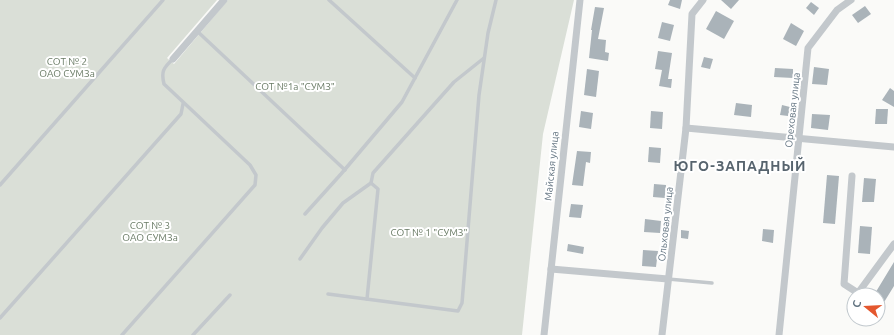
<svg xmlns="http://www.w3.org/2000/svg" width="894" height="335" viewBox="0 0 894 335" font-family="Ubuntu,sans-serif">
	<rect width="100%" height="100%" fill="#fafaf8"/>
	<path fill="#dadfd7" d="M0,0H217L167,58L174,64L228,0H574L543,134L522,335H0Z"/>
	<g fill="#aab3b9">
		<path d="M670,0H682L680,9L668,5Z"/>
		<path d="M721,0H739L731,9Z"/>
		<path d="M811,2L819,8L814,15L806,8Z"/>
		<path d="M865,6L871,14L858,23L852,15Z"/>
		<path d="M595,7L604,8L598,39L606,40L605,52L609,53L608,61L589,58L592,30H591Z"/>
		<path d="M716,11L734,21L724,39L706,29Z"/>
		<path d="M662,22L674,25L670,41L658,38Z"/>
		<path d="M791,23L804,31L796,46L783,39Z"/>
		<path d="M658,51L672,53L668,79H672L671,88L659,86L662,70L655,69Z"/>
		<path d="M704,57L713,59L710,69L701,67Z"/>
		<path d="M814,67L829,69L827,85L812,84Z"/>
		<path d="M775,68L793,69V78L774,77Z"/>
		<path d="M587,69L599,71L596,97L584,95Z"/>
		<path d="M890,88L894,91V107L882,100Z"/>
		<path d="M736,103L752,105L751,117L734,115Z"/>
		<path d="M782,105L790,107L788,116L780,115Z"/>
		<path d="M876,109H888L887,124H875Z"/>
		<path d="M581,111L593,113L591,129L579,127Z"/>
		<path d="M651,111L663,112L662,129L650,128Z"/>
		<path d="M812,114L830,115L828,130L811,128Z"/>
		<path d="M649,147L661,148L660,163L648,162Z"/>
		<path d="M577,151L591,152L590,163L586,162L583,186L572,185Z"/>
		<path d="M827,175L839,176L835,224L823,223Z"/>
		<path d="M864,178L876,179L874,202H862Z"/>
		<path d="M654,184L666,185L665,198L653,197Z"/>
		<path d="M571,204L583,205L581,218L569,217Z"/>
		<path d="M645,219L661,221L660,233L644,232Z"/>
		<path d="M860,226L872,227L870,254L858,253Z"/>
		<path d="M763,229L774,230L773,243L762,241Z"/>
		<path d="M681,230L689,231L688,239L681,238Z"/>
		<path d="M568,244L584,247L583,254L567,251Z"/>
		<path d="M643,250L658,251L656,267L642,266Z"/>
		<path d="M894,262V286L878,312V295H874Z"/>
	</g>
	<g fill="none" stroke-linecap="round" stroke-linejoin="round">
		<g stroke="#c3c8cc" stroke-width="3.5">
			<path d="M329,0L415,78"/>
			<path d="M197,31L345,170"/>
			<path d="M0,185L163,0"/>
			<path d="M305,214L341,174L402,102L457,0"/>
			<path d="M300,259L322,228L343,203L371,183L373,173L454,82L484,58"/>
			<path d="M668,279L712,283"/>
			<path d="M328,294L458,311L462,303L479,95L488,33L496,0"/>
			<path d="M367,299L378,189L371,183"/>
			<path d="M0,318L181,114L183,104"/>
			<path d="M122,335L255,185L256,175L250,165L164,84C161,72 163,68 173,59"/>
			<path d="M193,335L230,295"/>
		</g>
		<g stroke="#c3c8cc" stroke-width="7">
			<path d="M173,59L224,0"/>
			<path d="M686,128L894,147"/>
			<path d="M852,176L844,284L858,293L894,244"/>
			<path d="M551,269L668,279"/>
			<path d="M544,335L580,0"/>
			<path d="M662,335L686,128L692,14L703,0"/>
			<path d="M779,335L808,48L837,10L851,0"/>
		</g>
	</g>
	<g text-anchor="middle" stroke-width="4" stroke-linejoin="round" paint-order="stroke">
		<g font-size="10" fill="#687a64" stroke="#fff">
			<text x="67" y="65">СОТ № 2<tspan x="67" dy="12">ОАО СУМЗа</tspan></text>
			<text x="295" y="90">СОТ №1а "СУМЗ"</text>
			<text x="150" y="229">СОТ № 3<tspan x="150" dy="12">ОАО СУМЗа</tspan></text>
			<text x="429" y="236">СОТ № 1 "СУМЗ"</text>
		</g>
		<g font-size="10" fill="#657683" stroke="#fff">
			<text transform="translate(792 110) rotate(-84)" y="4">Ореховая улица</text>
			<text transform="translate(551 166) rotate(-84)" y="4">Майская улица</text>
			<text transform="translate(665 224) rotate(-84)" y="4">Ольховая улица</text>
		</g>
		<g font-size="14" font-weight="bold" letter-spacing="1" fill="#57646e" stroke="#fff">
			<text x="740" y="171">ЮГО-ЗАПАДНЫЙ</text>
		</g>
	</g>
	<g transform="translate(866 307) rotate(288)"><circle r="19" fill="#ffffff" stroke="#c1c8cd"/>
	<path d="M0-3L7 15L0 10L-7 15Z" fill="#e4572e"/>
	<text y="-6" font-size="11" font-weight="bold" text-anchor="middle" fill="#657683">С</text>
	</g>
</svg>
